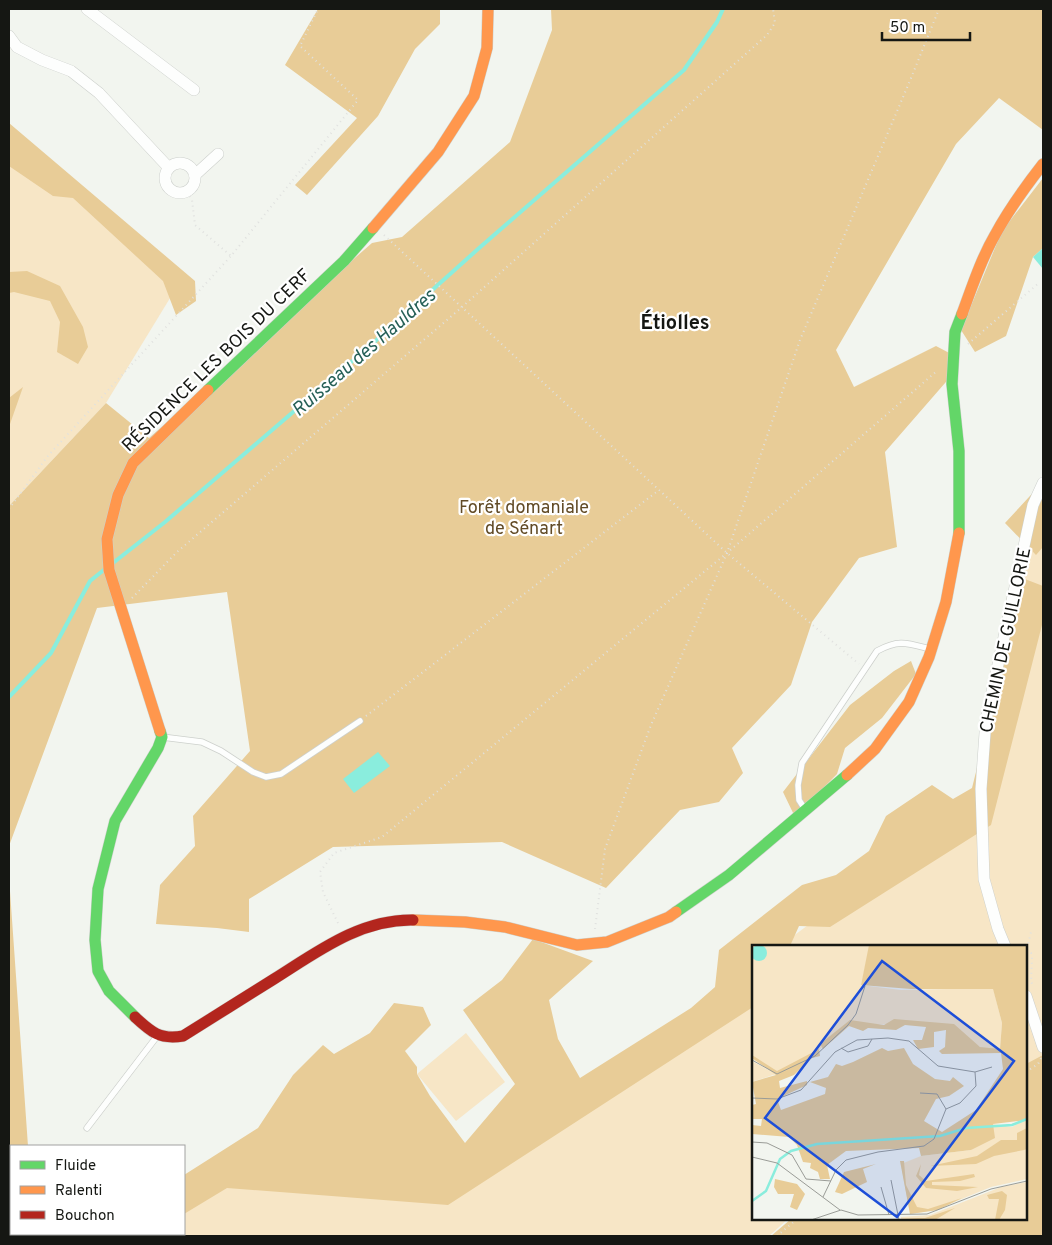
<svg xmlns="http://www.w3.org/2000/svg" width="1052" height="1245" viewBox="0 0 1052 1245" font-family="Overpass,sans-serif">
	<rect width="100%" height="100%" fill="#f2f5ef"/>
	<g fill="#f7e6c6">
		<path d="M9,129L178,285L106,403L9,506Z"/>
		<path d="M1043,495V1057L1026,1067V946H780L979,797L993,705Z"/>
		<path d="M753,966V1219H788L769,1236H115L118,1234H184V1187L522,1147Z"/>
		<path d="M466,1033L505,1082L456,1121L417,1074Z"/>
	</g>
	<g fill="#e8cc97">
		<path d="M318,9H440V24L415,49L378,116L307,195L295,185L357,118L285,65Z"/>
		<path d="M551,9H1043V130L999,98L956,144L836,350L854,387L936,346L955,356L952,375L885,452L897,547L859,558L812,622L791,685L732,748L743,773L719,802L680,810L606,888L502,842L333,847L249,899V932L217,928L156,924L160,885L195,846L193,816L250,751L227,592L97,608L9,846V506L106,403L149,438L372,243L402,237L510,142L552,30Z"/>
		<path d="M9,123L195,281L196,301L176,315L163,281L73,198L53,196L9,166Z"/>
		<path d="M1043,178V248L1033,257L1006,336L975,352L961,330L1002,231Z"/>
		<path d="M27,271L60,286L83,327L88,347L78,364L57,352L60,322L50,301L14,292L9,293V272Z"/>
		<path d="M23,387L10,424L9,425V398Z"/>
		<path d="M1043,476V547L1036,555L1005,523L1041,484Z"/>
		<path d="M1017,576L1043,586V621L991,825L830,927L799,926L790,946H753V1007L448,1205L227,1188L184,1214V1175L258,1128L293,1075L323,1045L334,1054L370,1033L394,1003L423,1007L431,1025L405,1051L417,1067V1074L430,1096L465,1143L515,1084L463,1010L502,980L533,939L593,961L549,1000L558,1039L580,1078L691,1008L715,987L719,950L802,885L836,875L869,851L886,816L932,785L953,799L972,788L1015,616L1006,600Z"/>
		<path d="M911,661L916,674L882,718L845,748L837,774L795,817L783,792L850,705L894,671Z"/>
		<path d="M9,877L28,1146H11V1234H100L102,1236H9Z"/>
		<path d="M1043,1055V1236H771L791,1219H1026V1064Z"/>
		<path d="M105,1234H150L146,1236H107Z"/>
	</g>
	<g fill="#8aeddd">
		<path d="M1043,248V269L1033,257Z"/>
		<path d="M378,752L390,766L354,793L343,779Z"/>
	</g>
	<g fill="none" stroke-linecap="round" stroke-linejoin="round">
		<g stroke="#8aeddd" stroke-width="4">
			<path d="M113,563L165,522L371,345L478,249L684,70L717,22L723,9"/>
			<path d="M9,697L51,653L90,581L105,569"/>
		</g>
		<defs>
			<g id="lane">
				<path d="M162,737L202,742L221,751L253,772L266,777L281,774L360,721"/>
				<path d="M806,811L799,800L798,785L802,763L877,651C899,639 907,643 930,649"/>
				<path d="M87,1128L158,1035"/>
			</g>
			<g id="street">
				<path d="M87,9L194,90"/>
				<path d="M9,36L17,47L42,60L71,71L99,93L169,168"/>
				<circle cx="180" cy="178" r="15"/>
				<path d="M195,175L218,154"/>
				<path d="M1005,946L998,929L984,879L981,789L986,719L1033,505L1043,483"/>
				<path d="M1026,996L1043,1047"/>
			</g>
			<g id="fast">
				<path d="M208,390L344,261L373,228"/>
				<path d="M959,533V451L952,384L955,332L962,314"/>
				<path d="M676,912L729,875L847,775"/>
				<path d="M135,1017L109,991L98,971L95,940L98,889L115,821L158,748L162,737L160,731"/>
			</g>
			<g id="slow">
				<path d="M373,228L438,152L474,96L487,48L488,9"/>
				<path d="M962,314C972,287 981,259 995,235C1009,209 1025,187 1043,164"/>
				<path d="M160,731L109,570L107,539L118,495L133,463L208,390"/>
				<path d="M847,775L875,749L909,702L929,657L946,602L959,533"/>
				<path d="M413,920L465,922L505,927L577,945L607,942L669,917L676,912"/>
			</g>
			<path id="jam" d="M135,1017C151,1032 160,1040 183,1036C213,1017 244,998 274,979C317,952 360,919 413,920"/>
		</defs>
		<use href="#lane" stroke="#cdd0cc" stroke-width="7"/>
		<use href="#street" stroke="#cdd0cc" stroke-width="12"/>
		<use href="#fast" stroke="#cdd0cc" stroke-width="12"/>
		<use href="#slow" stroke="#cdd0cc" stroke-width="12"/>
		<use href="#jam" stroke="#cdd0cc" stroke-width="12"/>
		<g stroke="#e0e1df" stroke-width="2" stroke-dasharray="1 4" stroke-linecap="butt">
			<path d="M187,192L192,200L195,225L231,256L358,100L300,46L318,9"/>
			<path d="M384,235L727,553L859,664"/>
			<path d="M968,344L1040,282"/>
			<path d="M9,509L47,457L231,256"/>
			<path d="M132,598L177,552L462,307L767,35L775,23L773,9"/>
			<path d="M366,716L659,490"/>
			<path d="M338,923L323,892L320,872L334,853L382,837L727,553L938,370"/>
			<path d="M595,929L605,849L651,725L727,553L800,340L909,83L939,9"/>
			<path d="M1026,953L1031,932"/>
			<path d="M1026,954L1031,953L1032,957L1031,981L1033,987"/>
			<path d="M1026,1072L1038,1064L1041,1058"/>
			<path d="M9,1169L11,1171"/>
			<path d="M88,1234L91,1236"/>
			<path d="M777,1236L797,1219"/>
		</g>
		<use href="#lane" stroke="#fdfefd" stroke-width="5.5"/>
		<use href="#street" stroke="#fdfefd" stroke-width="11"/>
		<use href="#fast" stroke="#63d668" stroke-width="11"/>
		<use href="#slow" stroke="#ff974d" stroke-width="11"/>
		<use href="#jam" stroke="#b3261e" stroke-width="11"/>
	</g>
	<g text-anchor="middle" stroke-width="4.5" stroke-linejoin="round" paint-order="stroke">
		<g font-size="18" fill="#151713" stroke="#fff">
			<text transform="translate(216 360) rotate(-44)" y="6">RÉSIDENCE LES BOIS DU CERF</text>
			<text transform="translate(1005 640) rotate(-78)" y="6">CHEMIN DE GUILLORIE</text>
		</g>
		<g font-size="18" fill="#624b26" stroke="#fff">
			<text x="524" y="513">Forêt domaniale<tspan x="524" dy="21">de Sénart</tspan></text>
		</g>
		<g font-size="19" font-style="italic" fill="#266057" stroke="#fff">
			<text transform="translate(363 352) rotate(-41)" y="7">Ruisseau des Hauldres</text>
		</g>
		<g font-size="20" font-weight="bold" fill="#151713" stroke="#fff">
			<text x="675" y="329">Étiolles</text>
		</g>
	</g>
	<g transform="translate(752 945)">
		<rect width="275" height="275" fill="#f2f5ef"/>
		<path d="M0,0H118L109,40L149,45L241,43L250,78L248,104L235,106L195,83L178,80L95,79L61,111L25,128L0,114ZM0,116L24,129L0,137ZM275,173V234L239,242L183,265L158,269L149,219L169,211L219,205L241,179L260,182ZM275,237V275H149V272L178,270L249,242Z" fill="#f7e6c6"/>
		<path d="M117,0H275V175L241,179L243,193L219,205L169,211L167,203L94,206L75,220L78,234H68L66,227L58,223L59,218L51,217L45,200L37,192L0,189V180L9,181L10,174H0V160L4,159L0,137L24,130L0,113V110L25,126L67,104L68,111L60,113L42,130L27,136L28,143L55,136V140L25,154L29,165L73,149L74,143L58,137L76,132L84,119L90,121L101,117L130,103L136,106L152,103L161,119L183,134L198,136L201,132L212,141L197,151L184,154L172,176L190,187L224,165L251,124L249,108L190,109L187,106L193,102L194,85L182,87V102L166,104L161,95H170L174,82L153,80L144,85L116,83L111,86L97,81L71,104L68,99L98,75L132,80L142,74L202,79L228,102L248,104L250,78L241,44H159L109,40ZM275,183V204L272,205L242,211L224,219L178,221L225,211L249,195H265V188ZM148,216H152L154,240L165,262L176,264L210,253L186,265L158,269ZM124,219L111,224L115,237L90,249L83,247L92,227ZM169,219L167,230L174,236L222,229L223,232L208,236L180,237V240L226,242L205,246L174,243L164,231ZM23,234L45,239L53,249L45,265L38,262L42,249H26L22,242ZM250,246L255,250L253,265L247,275H243L247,254H237L235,250ZM203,263L183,275L149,273H173Z" fill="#e8cc97"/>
		<path d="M-1 8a8 8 0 1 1 16 0a8 8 0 1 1-16 0Z" fill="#8aeddd"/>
		<path fill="none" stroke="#8aeddd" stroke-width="2.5" d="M0,256L14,246L28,214L39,206L65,199L188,191L214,183L260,180L275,174"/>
		<path fill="none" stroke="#9a9c97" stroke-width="1" d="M89,103L96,107L116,101L120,94M0,115L25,129L63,111L96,80L104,69L113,41M223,127L240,122M168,148L185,149L194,164M0,153L25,154L49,145L83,107L105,95L136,93L157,96L186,121L223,127L224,141L208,158L194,164L182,194L172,201L126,207L94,215L84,225L71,252M0,197L15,198L40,210L54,234L79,236M0,212L25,218L88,265M139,235L147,275M129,242L137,270M59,275L89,265L106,270L175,269L239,244L275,236"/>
		<path fill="#1d4ed8" fill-opacity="0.15" stroke="#1d4ed8" stroke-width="2.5" d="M130,16L262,116L145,272L13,173Z"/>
		<rect width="275" height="275" fill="none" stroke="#151713" stroke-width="2.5"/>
	</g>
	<rect width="1052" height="1245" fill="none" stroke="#151713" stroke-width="20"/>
	<rect x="10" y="1145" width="175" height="90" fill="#ffffff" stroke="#a1a2a1"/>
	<rect x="20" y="1161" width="25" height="8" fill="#63d668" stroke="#a1a2a1"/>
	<text x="55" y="1170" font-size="15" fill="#151713">Fluide</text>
	<rect x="20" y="1186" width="25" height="8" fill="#ff974d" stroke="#a1a2a1"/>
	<text x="55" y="1195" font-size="15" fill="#151713">Ralenti</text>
	<rect x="20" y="1211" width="25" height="8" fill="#b3261e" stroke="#a1a2a1"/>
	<text x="55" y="1220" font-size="15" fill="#151713">Bouchon</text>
	<path d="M882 32v8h88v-8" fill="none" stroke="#151713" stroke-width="2.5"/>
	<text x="890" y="32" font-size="15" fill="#151713" stroke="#ffffff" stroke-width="4" paint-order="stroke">50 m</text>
</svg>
